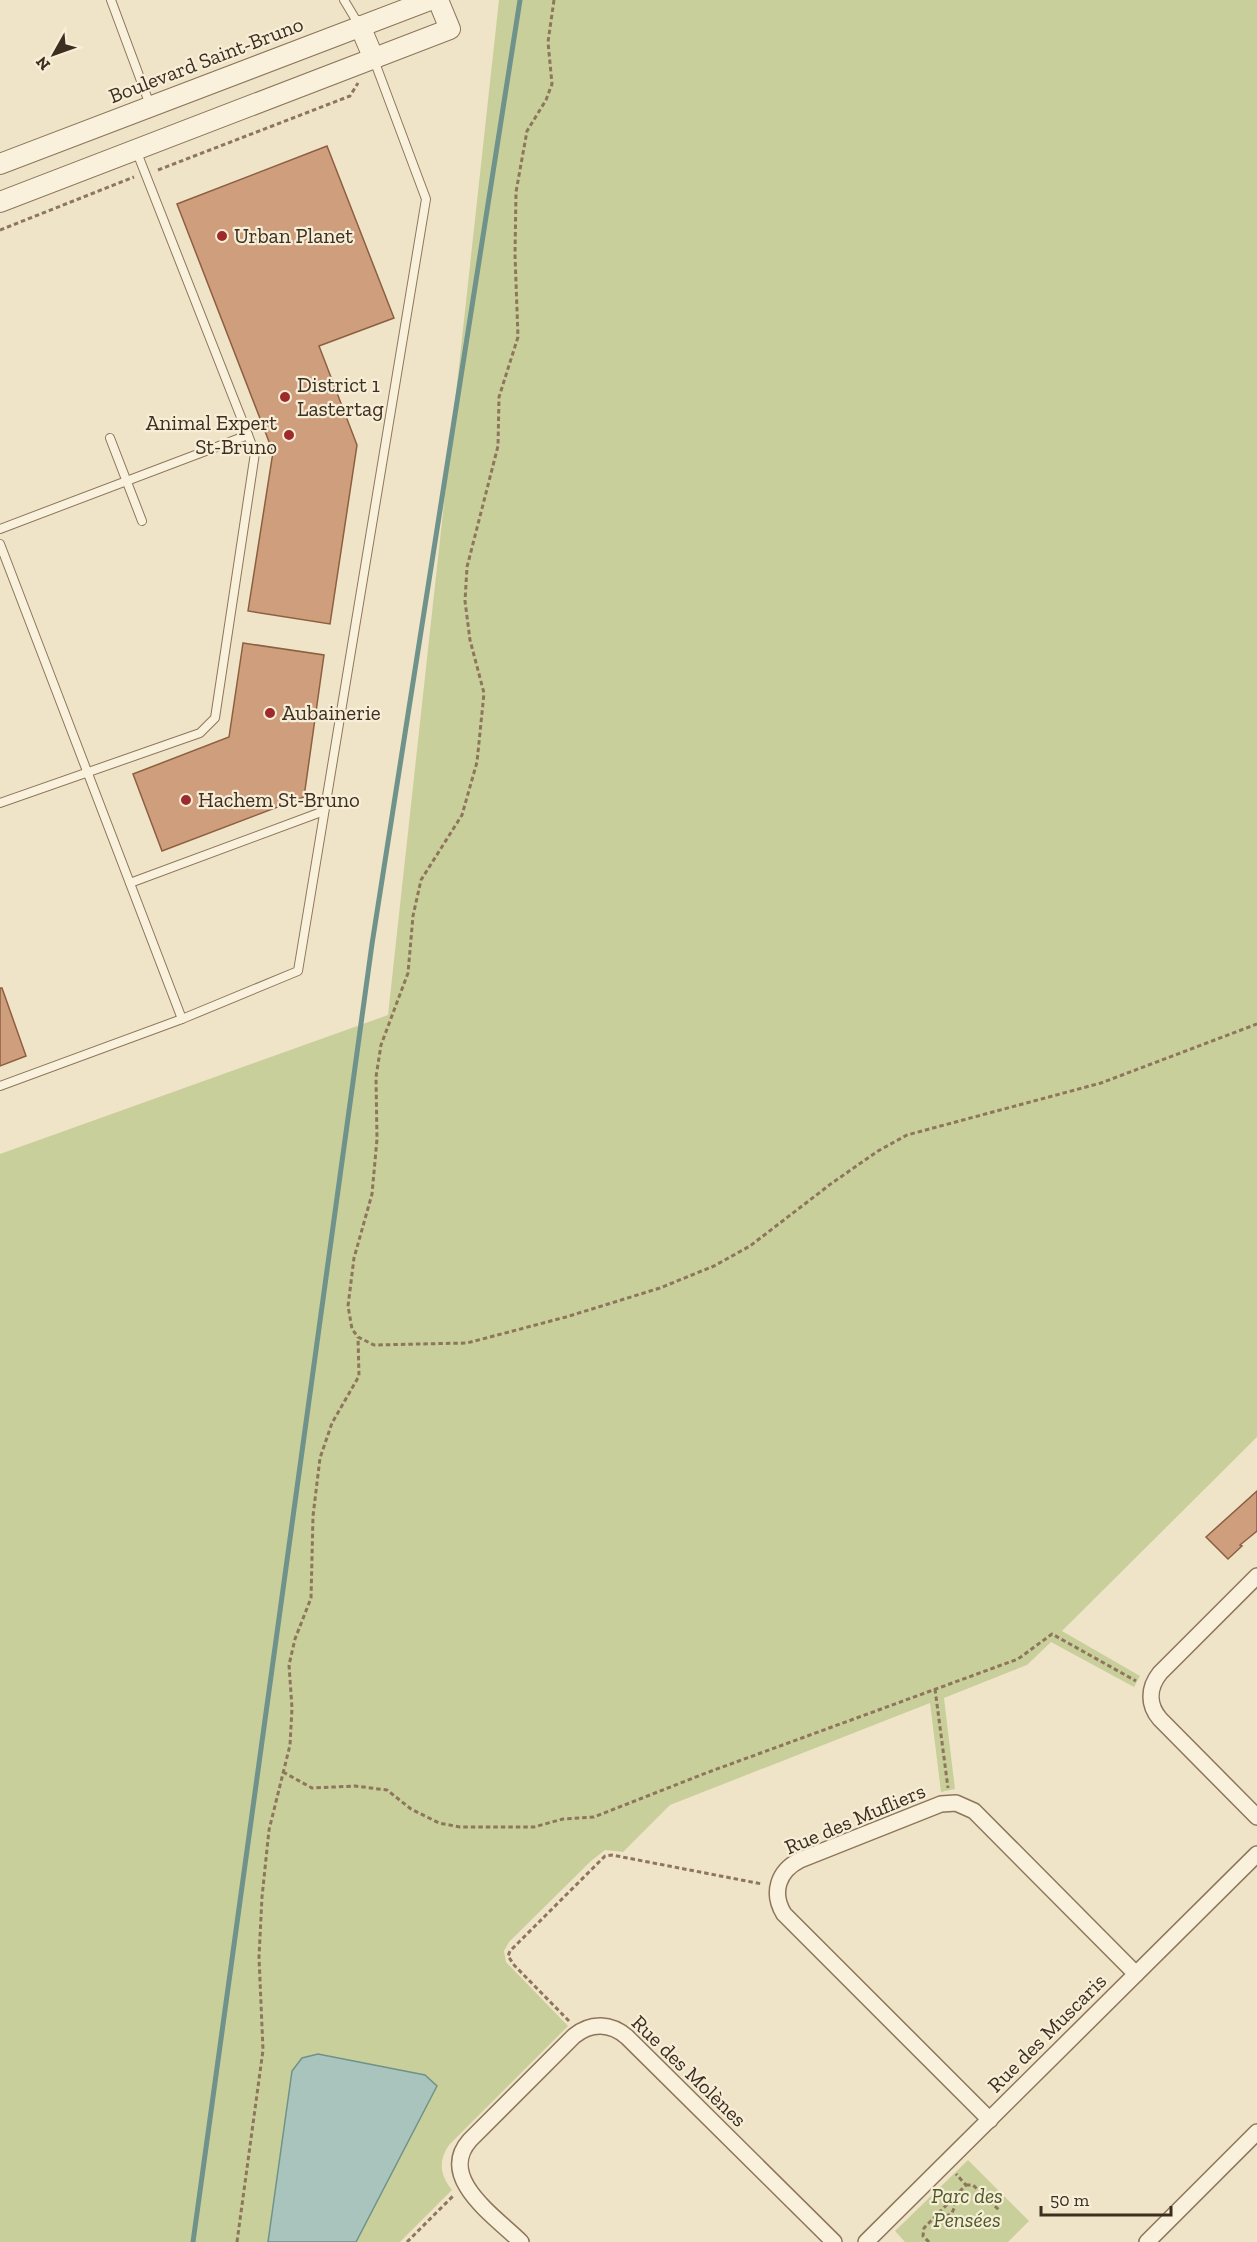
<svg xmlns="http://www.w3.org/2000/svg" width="1257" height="2242" viewBox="0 0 1257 2242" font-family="'Zilla Slab',serif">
	<rect width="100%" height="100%" fill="#f0e4c8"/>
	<g fill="#c9cf9b">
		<path d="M499,0H1257V1437L1062,1631L1140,1676L1134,1687L1051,1642L1027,1665L944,1698L955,1789L941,1792L930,1703L670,1805L623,1852L605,1850L591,1861L509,1942L504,1951L506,1962L568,2026L449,2145C438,2161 440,2175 452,2190L400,2242H0V1154L388,1015Z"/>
		<path d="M968,2160L1029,2221L1008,2242H905L895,2231Z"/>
	</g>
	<path fill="#a9c4bc" stroke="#6f938a" stroke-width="1.5" d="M318,2054L425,2075L437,2086L356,2242H268L292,2071L302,2058Z"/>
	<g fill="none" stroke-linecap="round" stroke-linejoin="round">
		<path stroke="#6f938a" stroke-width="5" d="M193,2242L372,944L520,0"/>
	</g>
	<g fill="#cf9f7d" stroke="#8d5f41" stroke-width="1.5">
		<path d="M327,146L394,318L319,346L357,445L330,624L248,611L273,452L177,204Z"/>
		<path d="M243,643L324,655L304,797L162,851L133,774L229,737Z"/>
		<path d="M0,988H2L26,1056L0,1066Z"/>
		<path d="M1257,1491V1531L1240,1545L1242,1546L1228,1559L1206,1537Z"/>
	</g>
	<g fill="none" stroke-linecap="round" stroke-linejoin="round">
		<defs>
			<g id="service">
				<path d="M111,0L150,105"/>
				<path d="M344,0L359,25"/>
				<path d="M110,438L142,521"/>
				<path d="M0,529L248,435"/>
				<path d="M0,544L182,1019"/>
				<path d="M0,803L200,733L215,718L255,453L136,150"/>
				<path d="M130,883L324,811"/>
				<path d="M0,1086L182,1019L298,971L426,199L374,60"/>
			</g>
			<g id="minor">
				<path d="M1257,1576L1160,1673C1148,1688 1148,1705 1160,1719L1257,1817"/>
				<path d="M990,2120L784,1914C771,1893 778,1871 800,1860L941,1804L956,1803L974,1811L1136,1974"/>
				<path d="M521,2242C496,2217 436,2178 470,2140L574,2036C591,2022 611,2023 627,2037L834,2242"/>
				<path d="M866,2242L1257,1854"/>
				<path d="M1147,2242L1257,2132"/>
			</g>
			<g id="tertiary">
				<path d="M360,26L374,59"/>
				<path d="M0,164L430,0"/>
				<path d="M0,202L450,29L438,0"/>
			</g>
		</defs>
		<use href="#service" stroke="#8d765c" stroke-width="10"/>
		<use href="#minor" stroke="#8d765c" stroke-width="18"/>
		<use href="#tertiary" stroke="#8d765c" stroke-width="22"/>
		<g stroke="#8d765c" stroke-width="3" stroke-dasharray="4.5 3" stroke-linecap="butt">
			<path d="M554,0L548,42L552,84L546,100L527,131L516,192L515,255L518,337L499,397L498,446L467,567L465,601L470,640L484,693L477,762L462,815L421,880L413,916L408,973L381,1045L376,1077L377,1139L372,1194L354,1258L348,1306L352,1329L358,1337L374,1345L467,1343L566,1317L660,1288L714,1266L750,1246L832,1183L878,1151L907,1135L1101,1083L1257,1024"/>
			<path d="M158,170L350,96L358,83"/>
			<path d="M0,230L134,177"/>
			<path d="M935,1689L948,1788"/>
			<path d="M283,1772L312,1788L355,1786L387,1790L411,1809L439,1823L460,1827H534L563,1819L594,1817L706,1773L1018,1659L1052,1634L1136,1681"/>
			<path d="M569,2021L514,1965L508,1956L510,1951L605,1856L612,1855L762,1884"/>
			<path d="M966,2185H973L999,2210"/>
			<path d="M939,2215L945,2217L952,2213L955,2206L953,2201"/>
			<path d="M237,2242L263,2050L259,1957L262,1897L269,1830L290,1745L292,1708L289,1665L295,1639L311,1598L313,1516L320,1458L332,1423L359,1376L358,1337"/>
			<path d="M407,2242L454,2195"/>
			<path d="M929,2242L923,2236L924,2228L966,2185L956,2174"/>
		</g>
		<use href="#service" stroke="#faf1dc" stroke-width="8"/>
		<use href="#minor" stroke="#faf1dc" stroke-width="15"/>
		<use href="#tertiary" stroke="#faf1dc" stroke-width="20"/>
	</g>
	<g fill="#9e2a2b" stroke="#f7eed8" stroke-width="2">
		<circle cx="222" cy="236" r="6"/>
		<circle cx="285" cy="397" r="6"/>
		<circle cx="289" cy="435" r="6"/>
		<circle cx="270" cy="713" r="6"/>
		<circle cx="186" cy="800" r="6"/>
	</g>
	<g text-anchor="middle" stroke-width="4.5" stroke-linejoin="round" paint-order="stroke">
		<g font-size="21" fill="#3d2e20" stroke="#f7eed8">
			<text transform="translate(206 60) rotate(-21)" y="7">Boulevard Saint-Bruno</text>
			<text transform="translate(855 1819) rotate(-23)" y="7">Rue des Mufliers</text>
			<text transform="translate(1047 2033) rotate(-45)" y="7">Rue des Muscaris</text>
			<text transform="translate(689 2071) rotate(44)" y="7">Rue des Molènes</text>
		</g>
		<g font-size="21" fill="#3d2e20" stroke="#f7eed8" text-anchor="start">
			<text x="234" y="243">Urban Planet</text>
			<text x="297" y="392">District 1<tspan x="297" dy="24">Lastertag</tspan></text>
			<text x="277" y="430" text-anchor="end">Animal Expert<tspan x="277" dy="24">St-Bruno</tspan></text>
			<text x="282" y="720">Aubainerie</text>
			<text x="198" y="807">Hachem St-Bruno</text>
		</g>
		<g font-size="21" font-style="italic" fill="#4d5a26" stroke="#f7eed8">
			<text x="967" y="2203">Parc des<tspan x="967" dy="24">Pensées</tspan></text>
		</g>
	</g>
	<g transform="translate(54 54) rotate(230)" stroke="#f7eed8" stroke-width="4.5" paint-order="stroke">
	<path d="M0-4.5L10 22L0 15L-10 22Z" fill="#3d2e20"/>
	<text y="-9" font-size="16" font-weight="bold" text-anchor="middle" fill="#3d2e20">N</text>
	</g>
	<path d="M1041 2206v9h130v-9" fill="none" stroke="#3d2e20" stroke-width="3"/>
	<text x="1050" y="2206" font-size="18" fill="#3d2e20" stroke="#f7eed8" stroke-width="4.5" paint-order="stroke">50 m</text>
</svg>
